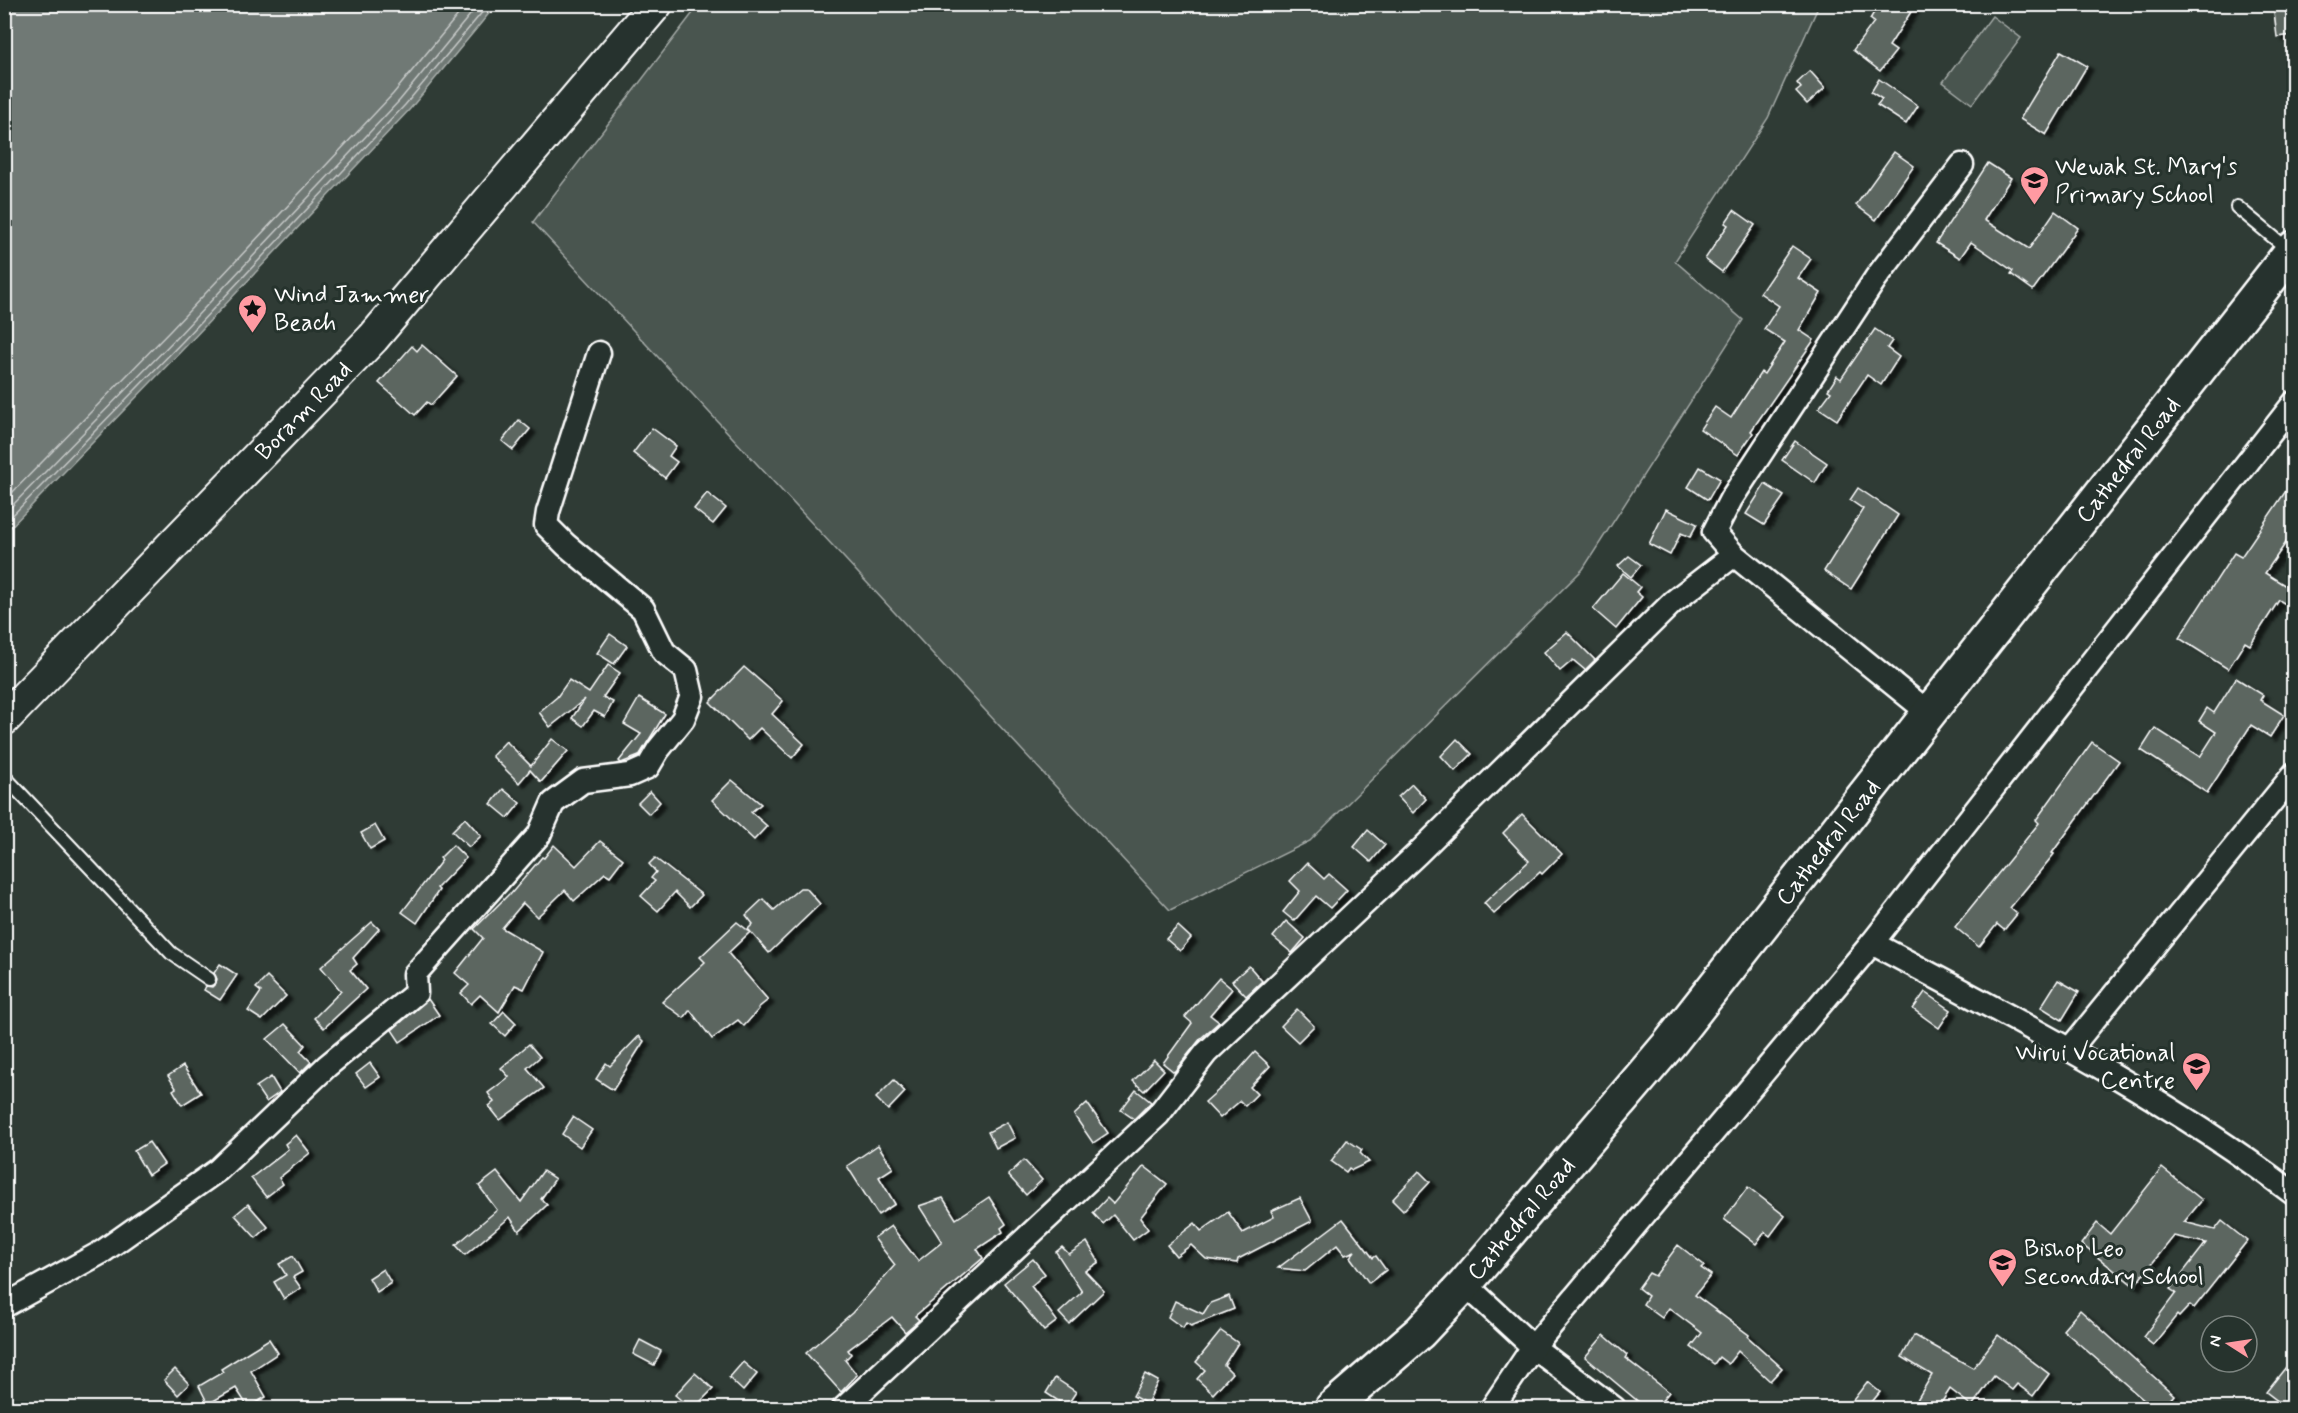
<svg xmlns="http://www.w3.org/2000/svg" width="2298" height="1413" viewBox="0 0 2298 1413" font-family="Mynerve,sans-serif">
	<defs>
		<filter id="shadow"><feDropShadow dx="6" dy="4" stdDeviation="1.5" flood-color="#0009"/></filter>
	</defs>
	<rect width="100%" height="100%" fill="#2f3b35"/>
	<filter id="ink" filterUnits="userSpaceOnUse"><feTurbulence type="fractalNoise" baseFrequency=".0167" numOctaves="2"/><feDisplacementMap in="SourceGraphic" scale="12" xChannelSelector="R" yChannelSelector="G"/><feConvolveMatrix kernelMatrix="1 2 1 2 8 2 1 2 1" color-interpolation-filters="sRGB"/></filter>
	<g filter="url(#ink)">
		<g fill="#4a544f" stroke="#a4aaa7" stroke-width="1.5">
			<path d="M699,5V4L1819,5L1768,118L1675,261L1743,320L1583,569L1310,841L1170,910L533,222Z"/>
			<path d="M1992,16L2021,38L1972,104L1943,82Z"/>
		</g>
		<path fill="#707975" stroke="#a9afac" stroke-width="1.5" d="M5,4L496,5L410,109L187,345L5,533Z"/>
		<g fill="none" stroke-linecap="round" stroke-linejoin="round">
			<g stroke="#c6c9c8" stroke-width="1.5">
				<path d="M4,501L171,330L393,94L467,4"/>
				<path d="M4,514L178,336L400,100L479,4"/>
				<path d="M4,524L183,341L405,105L489,4"/>
			</g>
		</g>
		<g fill="#5b6661" stroke="#fff" stroke-width="1.5" filter="url(#shadow)">
			<path d="M1879,4H1916L1889,46L1896,51L1880,71L1853,50L1874,22L1870,19Z"/>
			<path d="M2273,4H2294V35L2277,37Z"/>
			<path d="M2061,51L2087,66L2046,135L2020,119Z"/>
			<path d="M1810,71L1825,88L1807,104L1796,92L1801,88L1797,83Z"/>
			<path d="M1879,79L1918,106L1906,124L1877,105L1882,99L1871,92Z"/>
			<path d="M1894,152L1914,166L1876,220L1856,205Z"/>
			<path d="M1988,163L2011,178L1984,220L2029,249L2055,211L2078,228L2033,290L2011,274L2013,271L1971,242L1960,258L1936,243Z"/>
			<path d="M1734,210L1755,225L1722,272L1705,259L1728,225L1725,223Z"/>
			<path d="M1792,246L1811,259L1798,278L1821,293L1799,330L1814,340L1751,431L1753,433L1738,455L1700,429L1715,407L1731,418L1761,372L1764,374L1785,342L1764,329L1779,306L1760,293Z"/>
			<path d="M1875,329L1892,341L1887,348L1899,357L1881,385L1867,375L1837,420L1819,408L1831,392L1828,390L1837,376L1841,379Z"/>
			<path d="M422,345L457,376L431,405L427,402L415,415L379,383L412,346L417,351Z"/>
			<path d="M519,420L530,429L513,450L502,441Z"/>
			<path d="M652,428L676,446L669,456L677,462L665,478L633,453Z"/>
			<path d="M1795,441L1827,463L1815,483L1782,460Z"/>
			<path d="M1700,467L1720,479L1708,500L1688,487Z"/>
			<path d="M2294,479V531L2265,573L2294,591V609L2279,600L2250,645L2245,642L2228,669L2179,638L2234,553L2241,557Z"/>
			<path d="M1765,484L1784,496L1764,525L1746,514Z"/>
			<path d="M1858,488L1898,515L1851,589L1824,571L1863,509L1850,500Z"/>
			<path d="M707,493L726,508L713,524L694,509Z"/>
			<path d="M1666,509L1697,524L1690,537L1681,533L1670,555L1649,544Z"/>
			<path d="M1629,556L1641,565L1631,577L1618,566Z"/>
			<path d="M1623,573L1640,587L1636,592L1642,597L1616,629L1593,609Z"/>
			<path d="M1567,632L1595,660L1585,670L1573,660L1560,671L1544,652Z"/>
			<path d="M610,634L627,646L614,664L597,653Z"/>
			<path d="M608,665L620,673L603,697L613,702L605,717L594,711L583,726L572,718L585,699L550,727L539,712L557,697L569,680L589,693Z"/>
			<path d="M744,667L783,701L772,714L804,744L792,758L760,728L748,740L710,702Z"/>
			<path d="M2236,678L2263,695L2260,700L2284,715L2270,737L2251,725L2207,793L2141,750L2155,728L2200,757L2216,732L2199,721L2207,708L2214,713Z"/>
			<path d="M639,698L665,714L639,756L621,763L619,761L641,734L624,724Z"/>
			<path d="M552,739L568,751L541,782L530,770L519,783L492,756L506,741L531,766Z"/>
			<path d="M1457,739L1472,754L1455,771L1441,756Z"/>
			<path d="M2092,742L2119,761L2052,853L2054,854L2010,908L2017,914L2004,930L1997,924L1979,947L1955,927L2039,823L2036,820Z"/>
			<path d="M732,780L761,804L751,812L767,826L754,840L712,800Z"/>
			<path d="M1412,784L1426,799L1413,813L1398,797Z"/>
			<path d="M503,789L520,803L508,818L491,804Z"/>
			<path d="M650,791L660,802L649,814L638,803Z"/>
			<path d="M1522,814L1562,854L1542,874L1540,872L1494,914L1484,903L1529,861L1503,833Z"/>
			<path d="M465,818L481,836L469,847L452,831Z"/>
			<path d="M375,825L384,841L370,849L361,833Z"/>
			<path d="M1368,830L1385,845L1371,862L1354,847Z"/>
			<path d="M600,841L623,859L610,876L605,873L574,901L565,890L537,917L523,903L502,928L543,952L524,989L515,985L499,1012L480,995L471,1004L461,993L469,985L455,973L483,938L474,929L509,894L510,895L542,857L544,858L554,845L576,866Z"/>
			<path d="M453,845L466,858L437,888L439,890L417,923L402,912L442,860L440,858Z"/>
			<path d="M655,858L702,895L690,907L675,892L658,911L641,896L655,881L651,878L656,872L649,864Z"/>
			<path d="M1307,863L1324,879L1329,874L1347,890L1330,908L1316,896L1294,921L1283,912L1300,891L1290,881Z"/>
			<path d="M800,888H806L820,904L769,953L748,929L753,924L746,915L763,899L774,910Z"/>
			<path d="M1286,921L1305,938L1292,953L1273,937Z"/>
			<path d="M372,922L379,929L353,958L357,964L350,970L366,989L324,1028L314,1018L341,991L321,967Z"/>
			<path d="M737,922L750,932L728,953L768,1000L758,1008L759,1009L744,1026L738,1020L712,1039L690,1010L684,1018L662,1002L705,962L700,957Z"/>
			<path d="M1178,926L1191,938L1180,951L1166,939Z"/>
			<path d="M220,964L237,975L220,1000L204,990L206,986L212,987L216,983L217,979L214,973Z"/>
			<path d="M1249,966L1262,981L1246,996L1232,981Z"/>
			<path d="M267,977L286,996L262,1020L248,1011L261,992L256,988Z"/>
			<path d="M1219,978L1232,989L1210,1015L1219,1022L1201,1038L1174,1072L1163,1063L1192,1023L1185,1017Z"/>
			<path d="M2058,980L2079,992L2062,1020L2041,1007Z"/>
			<path d="M1925,992L1951,1010L1939,1028L1913,1009Z"/>
			<path d="M428,999L439,1015L400,1042L392,1030Z"/>
			<path d="M1297,1009L1314,1026L1298,1042L1281,1026Z"/>
			<path d="M504,1011L516,1023L505,1036L492,1024Z"/>
			<path d="M285,1024L305,1045L300,1051L311,1062L300,1073L267,1039Z"/>
			<path d="M639,1036L644,1041L613,1090L596,1079L606,1063L610,1066Z"/>
			<path d="M529,1044L540,1057L527,1068L544,1088L500,1120L489,1106L494,1102L488,1093L509,1077L501,1068Z"/>
			<path d="M1255,1052L1270,1066L1250,1087L1257,1094L1245,1106L1240,1101L1220,1118L1205,1102L1231,1079Z"/>
			<path d="M1154,1060L1164,1070L1144,1091L1133,1081Z"/>
			<path d="M370,1063L380,1077L366,1087L356,1074Z"/>
			<path d="M183,1066L201,1093L182,1105L173,1090L176,1088L168,1076Z"/>
			<path d="M271,1077L280,1092L266,1102L256,1087Z"/>
			<path d="M894,1080L905,1092L888,1110L876,1098Z"/>
			<path d="M1136,1090L1151,1102L1134,1119L1121,1110Z"/>
			<path d="M1087,1103L1108,1133L1093,1143L1074,1115Z"/>
			<path d="M573,1117L592,1130L580,1147L562,1134Z"/>
			<path d="M1007,1122L1015,1138L996,1148L988,1132Z"/>
			<path d="M296,1135L310,1153L279,1178L283,1184L266,1197L251,1178L288,1149L285,1144Z"/>
			<path d="M1347,1140L1362,1150L1360,1153L1369,1162L1352,1170L1349,1168L1346,1172L1331,1161Z"/>
			<path d="M149,1142L164,1164L148,1175L134,1151Z"/>
			<path d="M878,1145L893,1168L879,1177L895,1204L878,1215L847,1166Z"/>
			<path d="M1024,1160L1042,1180L1026,1195L1008,1175Z"/>
			<path d="M1144,1166L1167,1184L1140,1218L1148,1229L1133,1240L1113,1215L1103,1224L1093,1213L1107,1198L1113,1204Z"/>
			<path d="M2162,1168L2202,1200L2184,1222L2215,1230L2222,1221L2247,1241L2194,1308L2190,1305L2179,1317L2177,1315L2153,1345L2143,1337L2176,1293L2170,1289L2206,1243L2174,1236L2134,1286L2081,1244L2097,1223L2110,1234Z"/>
			<path d="M543,1171L555,1179L541,1199L547,1205L519,1231L510,1217L465,1255L456,1245L497,1210L479,1186L497,1172L521,1202Z"/>
			<path d="M1419,1171L1430,1182L1403,1211L1392,1200Z"/>
			<path d="M1748,1187L1785,1216L1770,1236L1765,1232L1756,1244L1724,1219Z"/>
			<path d="M989,1197L1006,1224L1001,1228L1003,1232L977,1249L983,1258L915,1316L919,1320L905,1332L892,1317L848,1350L851,1354L845,1360L857,1375L841,1392L806,1353L852,1313L895,1265L874,1238L891,1226L918,1261L942,1242L919,1206L943,1198L956,1219Z"/>
			<path d="M1300,1198L1312,1221L1238,1259L1237,1263L1206,1259L1191,1245L1176,1256L1167,1245L1195,1223L1201,1231L1228,1212L1243,1233L1274,1217L1271,1211Z"/>
			<path d="M248,1204L268,1227L256,1238L235,1215Z"/>
			<path d="M1343,1219L1373,1258L1376,1256L1386,1270L1369,1283L1350,1257L1355,1251L1345,1255L1337,1245L1305,1271L1278,1268Z"/>
			<path d="M1087,1242L1099,1262L1085,1271L1104,1291L1069,1324L1059,1313L1082,1292L1056,1252L1062,1247L1069,1254Z"/>
			<path d="M1678,1245L1704,1265L1701,1268L1711,1275L1695,1295L1749,1335L1748,1337L1782,1368L1770,1381L1738,1351L1728,1364L1719,1357L1714,1364L1691,1347L1702,1333L1669,1308L1662,1318L1643,1304L1648,1296L1638,1288L1649,1273L1655,1276Z"/>
			<path d="M293,1256L302,1272L293,1277L301,1288L284,1299L274,1282L286,1275L279,1264Z"/>
			<path d="M1033,1259L1045,1274L1031,1286L1057,1321L1044,1331L1004,1283Z"/>
			<path d="M383,1269L391,1283L377,1292L369,1278Z"/>
			<path d="M1229,1296L1234,1309L1191,1326L1186,1323L1183,1328L1168,1317L1175,1301L1203,1314L1210,1303Z"/>
			<path d="M2080,1310L2174,1395L2163,1408H2153L2063,1330Z"/>
			<path d="M1221,1331L1238,1343L1224,1365L1232,1373L1213,1394L1197,1379L1205,1370L1196,1362Z"/>
			<path d="M1604,1335L1627,1355L1625,1358L1669,1392L1656,1408H1646L1585,1357Z"/>
			<path d="M1914,1335L1973,1368L1998,1335L2049,1374L2033,1396L2017,1384L2012,1390L1994,1376L1972,1406L1950,1389L1938,1408H1912L1932,1375L1902,1357Z"/>
			<path d="M269,1339L278,1353L251,1371L266,1397L248,1407L236,1388L208,1404L199,1386L223,1372L221,1369Z"/>
			<path d="M640,1340L661,1351L654,1365L633,1354Z"/>
			<path d="M2294,1357V1408H2287L2266,1392Z"/>
			<path d="M743,1362L757,1374L743,1391L729,1378Z"/>
			<path d="M175,1369L189,1384L178,1395L164,1380Z"/>
			<path d="M695,1373L713,1389L694,1408H690L675,1395Z"/>
			<path d="M1145,1374L1158,1381L1147,1404L1133,1396Z"/>
			<path d="M1055,1378L1076,1392L1070,1401L1063,1404L1046,1393Z"/>
			<path d="M1867,1382L1880,1392L1867,1408H1847Z"/>
		</g>
		<g fill="none" stroke-linecap="round" stroke-linejoin="round">
			<defs>
				<g id="lane">
					<path d="M2237,207L2290,251"/>
					<path d="M4,776L171,953L209,979"/>
				</g>
				<g id="street">
					<path d="M1734,555L1714,532L1731,499L1876,278L1962,165"/>
					<path d="M1872,943C2016,1020 2164,1095 2294,1194"/>
					<path d="M2070,1049L2294,774"/>
					<path d="M1465,1284L1533,1347L1614,1408"/>
					<path d="M4,1306L102,1252L218,1170L327,1066L416,993L415,974L539,835L553,803L583,781L630,775L648,767L658,750L683,719L692,696L686,670L664,652L643,609L566,545L546,525L548,512L599,353"/>
					<path d="M844,1408L1158,1115L1206,1053L1417,854L1673,602L1734,555L1929,713"/>
					<path d="M1492,1408L1533,1347L1872,943L2294,403"/>
				</g>
				<g id="secondary">
					<path id="s1" d="M4,719L373,338L656,4"/>
				</g>
				<g id="primary">
					<path id="s2" d="M1332,1408L1420,1332L1465,1284L1670,1043L2294,248"/>
				</g>
			</defs>
			<use href="#lane" stroke="#fff" stroke-width="16"/>
			<use href="#street" stroke="#fff" stroke-width="27"/>
			<use href="#secondary" stroke="#fff" stroke-width="36"/>
			<use href="#primary" stroke="#fff" stroke-width="38"/>
			<use href="#lane" stroke="#26332d" stroke-width="12"/>
			<use href="#street" stroke="#26332d" stroke-width="22"/>
			<use href="#secondary" stroke="#26332d" stroke-width="32"/>
			<use href="#primary" stroke="#26332d" stroke-width="33"/>
		</g>
	</g>
	<defs>
		<symbol id="school-pin" viewBox="-11 -11 22 30"><path d="M0 17L-7.5 6A9.5 9.5 0 1 1 7.5 6Z" fill="#ff9aa2" stroke="#26332d"/><path d="M0-5L7-2L0 1L-7-2ZM-4 1L0 2.5L4 1V4Q0 6-4 4Z" fill="#111"/></symbol>
		<symbol id="sight-pin" viewBox="-11 -11 22 30"><path d="M0 17L-7.5 6A9.5 9.5 0 1 1 7.5 6Z" fill="#ff9aa2" stroke="#26332d"/><path d="M0-6L1.8-2.2L6-1.7L2.9 1.2L3.7 5.4L0 3.3L-3.7 5.4L-2.9 1.2L-6-1.7L-1.8-2.2Z" fill="#111"/></symbol>
		<symbol id="university-pin" viewBox="-11 -11 22 30"><path d="M0 17L-7.5 6A9.5 9.5 0 1 1 7.5 6Z" fill="#ff9aa2" stroke="#26332d"/><path d="M0-5L7-2L0 1L-7-2ZM-4 1L0 2.5L4 1V4Q0 6-4 4Z" fill="#111"/></symbol>
	</defs>
	<g fill-rule="evenodd">
		<use href="#school-pin" x="2018" y="164" width="33" height="45"/>
		<use href="#sight-pin" x="236" y="292" width="33" height="45"/>
		<use href="#university-pin" x="2180" y="1050" width="33" height="45"/>
		<use href="#school-pin" x="1986" y="1246" width="33" height="45"/>
	</g>
	<g text-anchor="middle" stroke-width="6" stroke-linejoin="round" paint-order="stroke">
		<g font-size="24" fill="#fff" stroke="#26332d" text-anchor="start">
			<text x="2055" y="174">Wewak St. Mary's<tspan x="2055" dy="28">Primary School</tspan></text>
			<text x="274" y="302">Wind Jammer<tspan x="274" dy="28">Beach</tspan></text>
			<text x="2175" y="1060" text-anchor="end">Wirui Vocational<tspan x="2175" dy="28">Centre</tspan></text>
			<text x="2024" y="1256">Bishop Leo<tspan x="2024" dy="28">Secondary School</tspan></text>
		</g>
		<g font-size="24" fill="#fff" stroke="#26332d">
			<text dy="8" stroke="none"><textPath href="#s1" startOffset="430">Boram Road</textPath></text>
			<text dy="8" stroke="none"><textPath href="#s2" startOffset="1240">Cathedral Road</textPath></text>
			<text dy="8" stroke="none"><textPath href="#s2" startOffset="754">Cathedral Road</textPath></text>
			<text dy="8" stroke="none"><textPath href="#s2" startOffset="268">Cathedral Road</textPath></text>
		</g>
	</g>
	<rect width="2298" height="1413" fill="none" stroke="#26332d" stroke-width="24"/>
	<rect x="12" y="12" width="2274" height="1389" fill="none" stroke="#fff" stroke-width="2" filter="url(#ink)"/>
	<g transform="translate(2229 1344) rotate(282)"><circle r="28" fill="#26332d" stroke="#7d8581" stroke-width="1.5"/>
	<path d="M0-4.5L10 22L0 15L-10 22Z" fill="#ff9aa2"/>
	<text y="-9" font-size="16" font-weight="bold" text-anchor="middle" fill="#ffffff">N</text>
	</g>
</svg>
